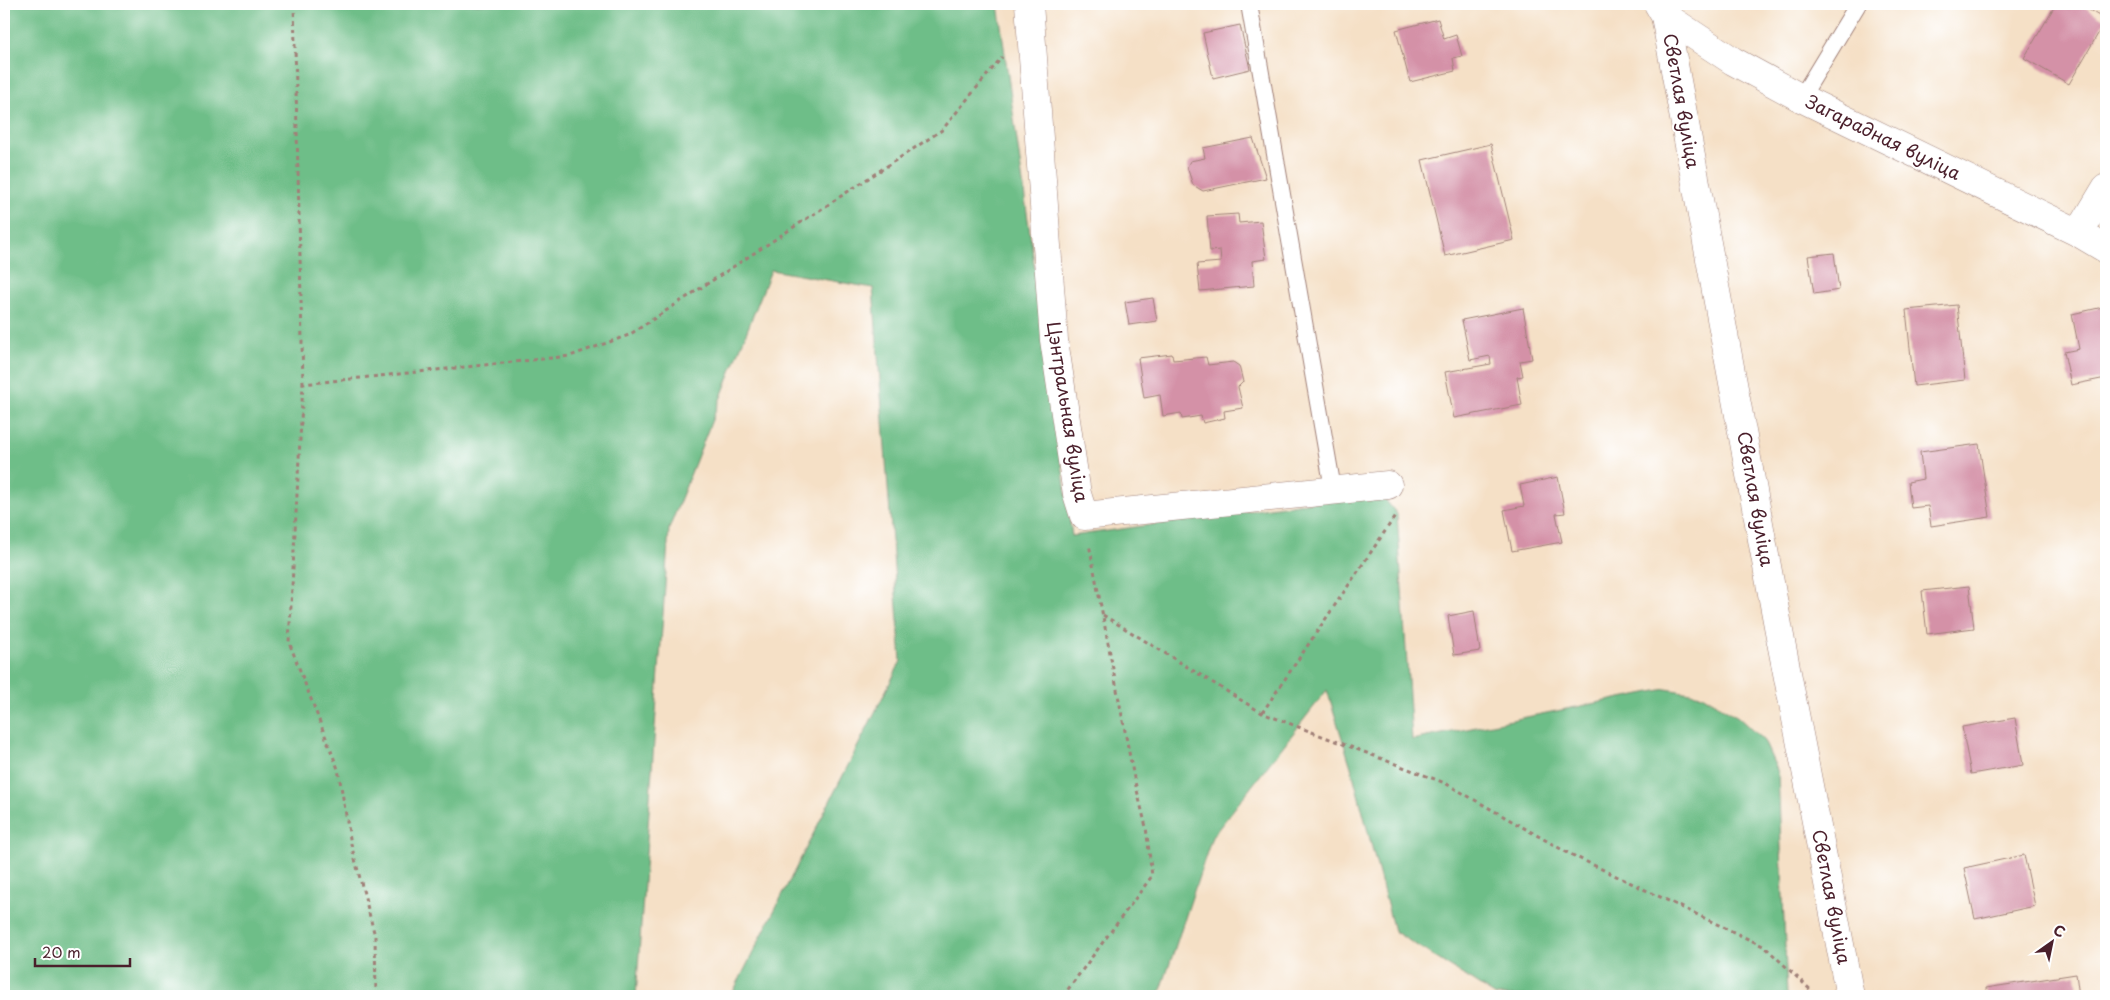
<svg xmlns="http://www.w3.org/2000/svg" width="2110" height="1000" viewBox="0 0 2110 1000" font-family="'Playpen Sans',sans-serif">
	<rect width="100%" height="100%" fill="#fff"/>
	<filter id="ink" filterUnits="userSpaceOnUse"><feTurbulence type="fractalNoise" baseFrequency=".02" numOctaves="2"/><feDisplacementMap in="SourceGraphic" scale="10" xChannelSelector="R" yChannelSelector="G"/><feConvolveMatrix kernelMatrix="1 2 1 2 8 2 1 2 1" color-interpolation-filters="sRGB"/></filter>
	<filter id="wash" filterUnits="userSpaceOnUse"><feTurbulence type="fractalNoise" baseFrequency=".0096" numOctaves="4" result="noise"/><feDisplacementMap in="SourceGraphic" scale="20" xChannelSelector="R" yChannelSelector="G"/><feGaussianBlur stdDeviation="1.12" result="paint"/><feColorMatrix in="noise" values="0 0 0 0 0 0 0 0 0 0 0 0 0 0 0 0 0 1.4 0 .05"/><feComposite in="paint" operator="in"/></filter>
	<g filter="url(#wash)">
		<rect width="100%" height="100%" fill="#f5e0c6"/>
		<path fill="#6ebe88" stroke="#5c6e5a" d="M4,4H998L1072,536L1368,494L1383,497L1397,514L1412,740L1666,689L1702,695L1738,717L1764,741L1778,772L1787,996H1496L1394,931L1351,767L1327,690L1212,837L1159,996H731L901,661L873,288L771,270L669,529L636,996H4Z"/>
		<g id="blocks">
			<g fill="#d491a7">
				<path d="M2056,4H2079L2106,20L2069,84L2024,58Z"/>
				<path d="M1438,19L1444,39L1456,35L1462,56L1453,58L1455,71L1410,82L1396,30Z"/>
				<path d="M1240,25L1250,69L1213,78L1203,33Z"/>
				<path d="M1253,138L1266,178L1203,191L1193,185L1187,167L1190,161L1205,158L1203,148Z"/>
				<path d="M1491,144L1514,240L1445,256L1422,160Z"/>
				<path d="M1238,214L1239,223L1261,221L1266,259L1252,261L1254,286L1200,291L1197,264L1221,262L1220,250L1210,251L1207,216Z"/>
				<path d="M1834,253L1839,290L1814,294L1808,256Z"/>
				<path d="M1153,298L1157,321L1129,325L1125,302Z"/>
				<path d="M1957,305L1965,380L1914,386L1906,310Z"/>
				<path d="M2103,307L2106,323V378L2071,385L2064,352L2079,349L2072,314Z"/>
				<path d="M1523,308L1532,359L1520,361L1523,376L1517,377L1522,405L1454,418L1445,372L1491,364L1490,356L1470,360L1462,320Z"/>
				<path d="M1172,354L1173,360L1206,357L1208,365L1233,362L1239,366L1243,382L1238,387L1243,408L1224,411L1225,418L1203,423L1201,416L1182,419L1181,413L1163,416L1160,395L1144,398L1138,358Z"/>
				<path d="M1979,444L1990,517L1931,526L1928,506L1911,508L1908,482L1923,479L1920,452Z"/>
				<path d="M1558,477L1565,513L1556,514L1562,542L1512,551L1504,510L1524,506L1520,485Z"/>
				<path d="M1969,586L1974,628L1927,634L1922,591Z"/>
				<path d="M1474,611L1480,651L1454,655L1448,616Z"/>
				<path d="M2015,718L2023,765L1971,774L1962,727Z"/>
				<path d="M2024,855L2035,906L1975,919L1964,868Z"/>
				<path d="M2076,974L2079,996H1987L1986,988Z"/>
			</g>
		</g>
	</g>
	<g filter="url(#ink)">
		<use href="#blocks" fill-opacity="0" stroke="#a08078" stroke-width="1"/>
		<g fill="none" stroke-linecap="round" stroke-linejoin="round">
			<defs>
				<g id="service">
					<path d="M1249,4L1333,489"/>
					<path d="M1801,98L1858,4"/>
				</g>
				<g id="minor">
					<path d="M1029,4L1054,340L1077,494L1084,516L1388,485"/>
					<path d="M1658,4L1665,16L1781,642L1850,996"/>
					<path d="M1665,16L1733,61L1801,98L2079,233L2106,249"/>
					<path d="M2079,233L2106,188"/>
				</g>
			</defs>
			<use href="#service" stroke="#a08078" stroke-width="18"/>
			<use href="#minor" stroke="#a08078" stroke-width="29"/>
			<g stroke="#a08078" stroke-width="3" stroke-dasharray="4 4" stroke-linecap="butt">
				<path d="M294,4L303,384"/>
				<path d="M1103,615L1262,713L1445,783L1568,853L1765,947L1817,996"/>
				<path d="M1262,713L1396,515"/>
				<path d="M376,996L375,936L351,844L338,769L289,642L303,384L570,356L629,335L942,130L1002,57"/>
				<path d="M1063,996L1152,876L1146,827L1134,778L1089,544"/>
			</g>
			<use href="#service" stroke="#fff" stroke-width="16"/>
			<use href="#minor" stroke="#fff" stroke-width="28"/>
		</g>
	</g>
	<g text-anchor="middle" stroke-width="4" stroke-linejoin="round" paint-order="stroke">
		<g font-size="18" fill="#4a1f2b" stroke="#fff">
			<text transform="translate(1681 101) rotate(80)" y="6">Светлая вуліца</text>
			<text transform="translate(1883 138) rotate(26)" y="6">Загарадная вуліца</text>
			<text transform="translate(1067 412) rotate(81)" y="6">Цэнтральная вуліца</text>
			<text transform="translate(1755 499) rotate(80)" y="6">Светлая вуліца</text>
			<text transform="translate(1831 897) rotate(79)" y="6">Светлая вуліца</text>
		</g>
	</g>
	<rect width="2110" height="1000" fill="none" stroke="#fff" stroke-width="20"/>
	<g transform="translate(2052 942) rotate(33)" stroke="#ffffff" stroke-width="4" paint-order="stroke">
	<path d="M0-4L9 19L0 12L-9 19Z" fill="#4a1f2b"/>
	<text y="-8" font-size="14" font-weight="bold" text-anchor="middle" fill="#4a1f2b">С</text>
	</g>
	<path d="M35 958v8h95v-8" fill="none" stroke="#4a1f2b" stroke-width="2.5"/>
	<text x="42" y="958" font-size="15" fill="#4a1f2b" stroke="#ffffff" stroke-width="4" paint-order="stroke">20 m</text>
</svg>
